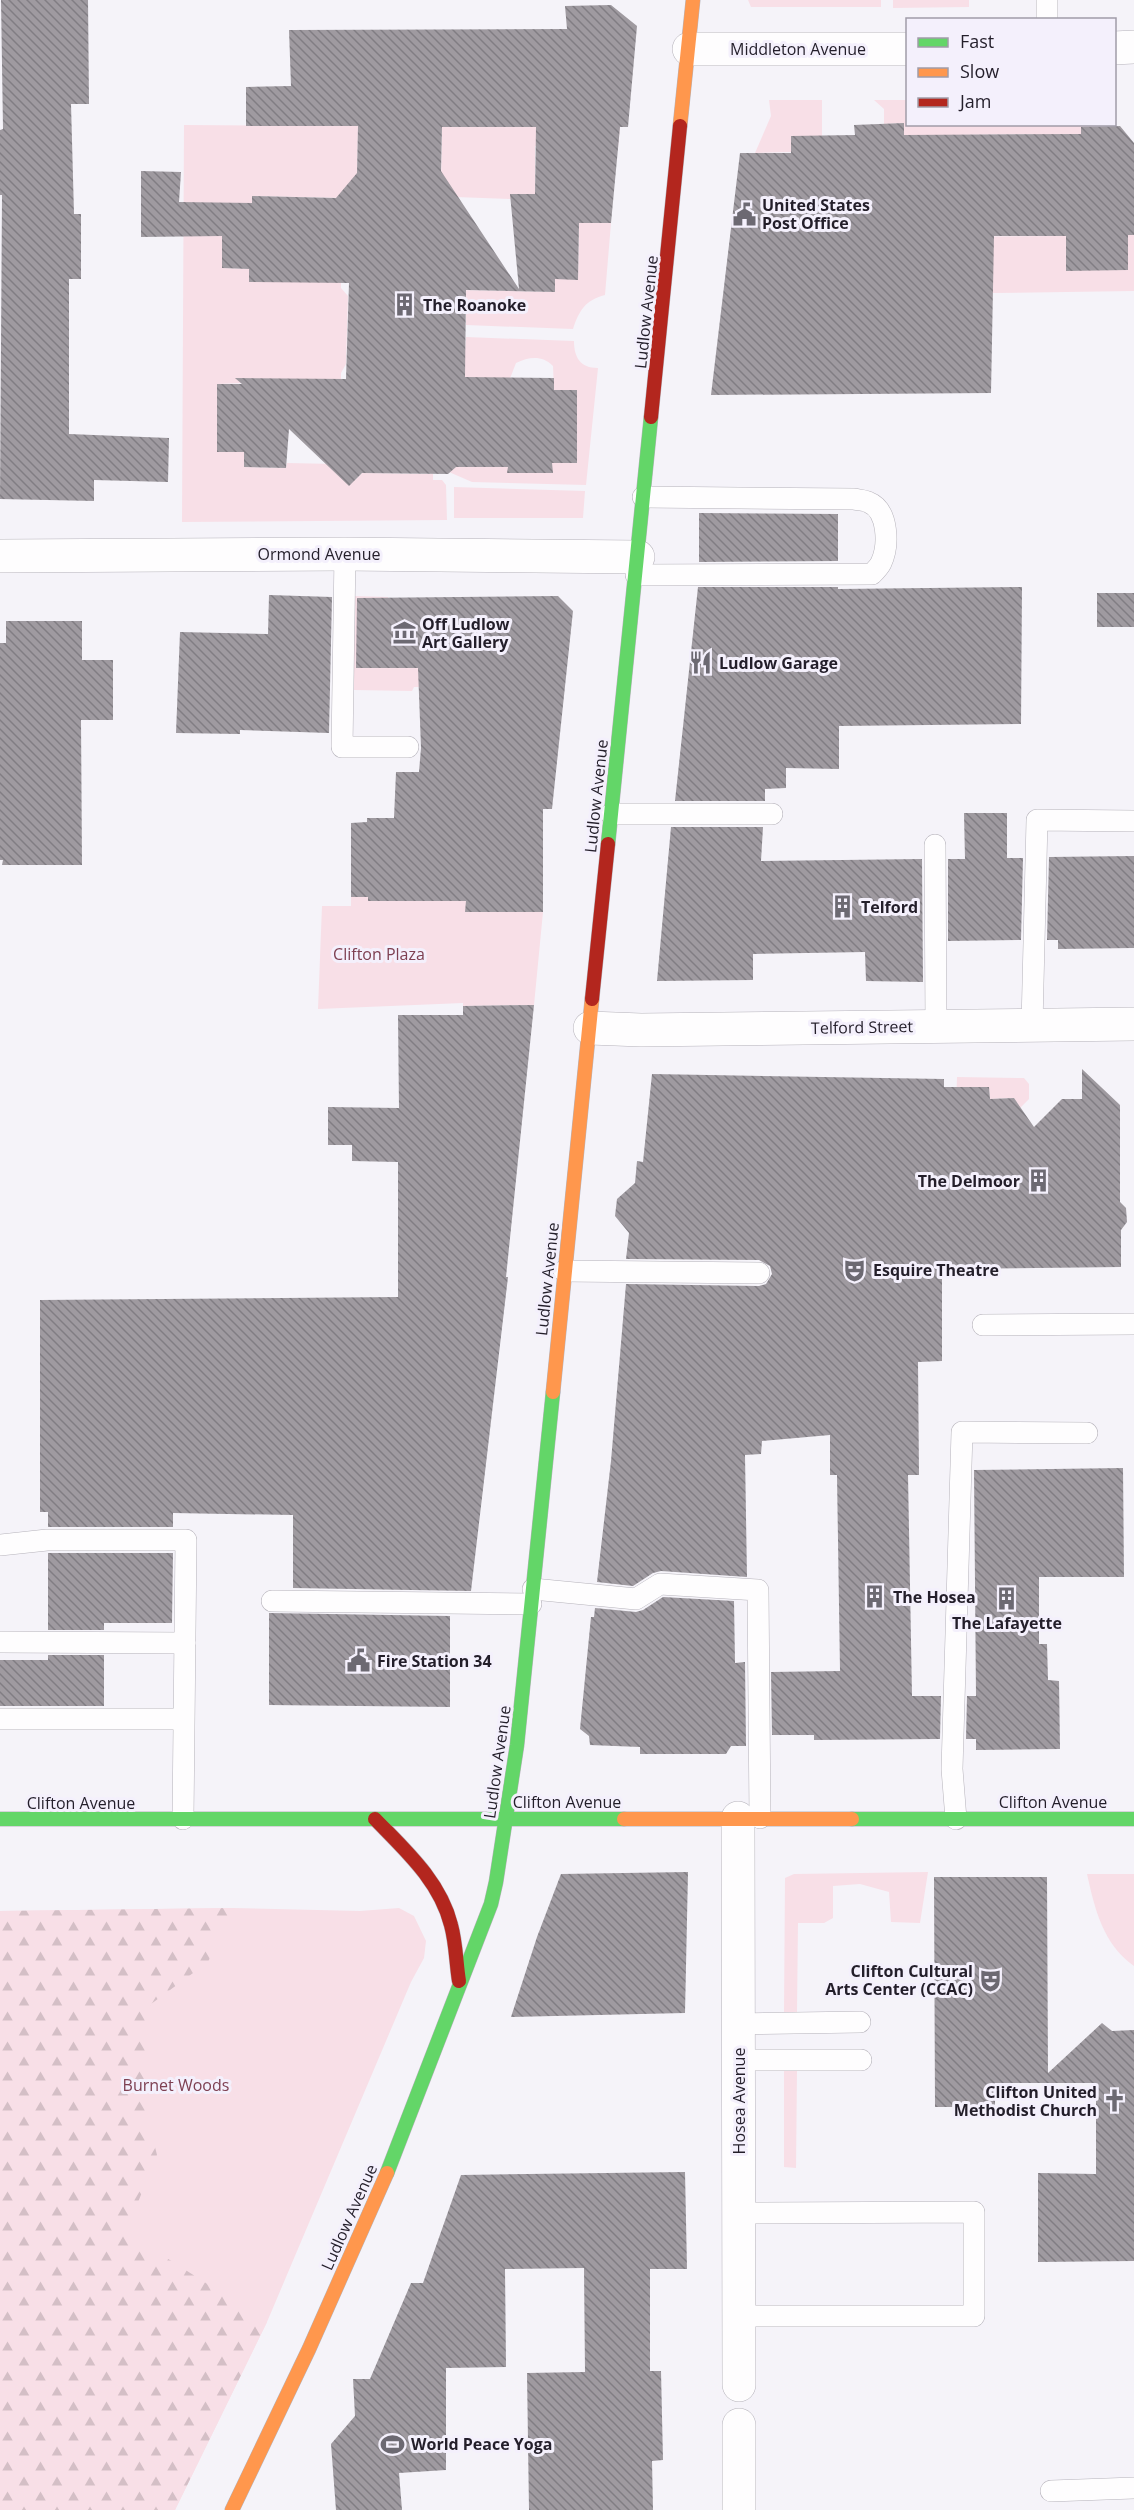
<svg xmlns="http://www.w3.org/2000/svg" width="1134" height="2510" viewBox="0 0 1134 2510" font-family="'Open Sans',sans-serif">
	<defs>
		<pattern id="forest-firs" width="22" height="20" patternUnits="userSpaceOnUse" patternTransform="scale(1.5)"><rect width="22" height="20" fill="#f8dfe7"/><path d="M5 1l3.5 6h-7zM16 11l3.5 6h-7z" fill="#d4bfc6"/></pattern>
		<pattern id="building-back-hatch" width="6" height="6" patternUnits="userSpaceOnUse" patternTransform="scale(1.5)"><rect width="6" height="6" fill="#9f9aa0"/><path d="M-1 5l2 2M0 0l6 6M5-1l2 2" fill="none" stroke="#817d83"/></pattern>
	</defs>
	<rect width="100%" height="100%" fill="#f5f3f9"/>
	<g fill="#f8dfe7">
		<path d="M748,0H881V7H751Z"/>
		<path d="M893,0H969V7L893,8Z"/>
		<path d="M769,100H822V136L791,152L755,153L771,116Z"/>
		<path d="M874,100H907L908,124L1110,126L1081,127V134H1060L1055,142L1031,134L954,135L927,143L923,135H904L903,123L884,124V109Z"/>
		<path d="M184,125L358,126L357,182L343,198L252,196V203H222V268L249,269V282L341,279V288L348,296L346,364L341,373V379L218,384L217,452H244V467L286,468L287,463L336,464L343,480H355L362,473L433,474V480H442L446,485L447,520L182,522Z"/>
		<path d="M442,127H620L618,148L535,146V194L511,199L455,197L441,183Z"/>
		<path d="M579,223H611L605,295C585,300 579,311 573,329L466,325V309H461L455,290L555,292V279H578Z"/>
		<path d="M1128,235H1134V291L993,293L918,237L1066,236V271Z"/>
		<path d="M466,337L574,341C574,357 580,368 598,368L586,485L472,482L449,472L450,467H508V473H552V463H576L577,390H554L553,366C542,355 529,357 516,363L509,381L454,380L465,352Z"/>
		<path d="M454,487L585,491L583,518H454Z"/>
		<path d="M354,596L388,597L387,668H421L428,687H414L412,691L354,690Z"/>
		<path d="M351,897H368V901H466V912H543L534,1005L463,1006V1003L318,1009L322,906H351Z"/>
		<path d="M957,1077L1024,1078L1029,1084V1099L1020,1108L1014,1098L990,1099L989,1087H964V1100L956,1106Z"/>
		<path d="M928,1872L920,1923L891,1922L889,1892L860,1884L833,1886V1918L824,1923H798L797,2012H784L785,1878L794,1874Z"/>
		<path d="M1087,1874H1134V1966C1103,1944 1095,1910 1087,1874Z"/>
		<path d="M233,1908L360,1911L399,1908L414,1916L426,1941L424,1958L411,1982L267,2322L175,2510H0V1911Z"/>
		<path d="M784,2070H797L796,2168L784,2167Z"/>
	</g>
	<path fill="url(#forest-firs)" d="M233,1908L208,1962L151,2004L143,2099L157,2155L126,2232L267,2322L175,2510H0V1911Z"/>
	<g fill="url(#building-back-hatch)" fill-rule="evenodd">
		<path d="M1,0H88L89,104H71L74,214H81V279H69V434L169,438L168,482L94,480V501L0,499L2,195H0V130L3,129Z"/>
		<path d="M611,5L637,26L628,127H620L611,223H579L578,280L555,279V292L466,290L465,377L554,378V390H577V463H552L553,473H507L508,467H456L448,474L362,473L349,486L289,429L286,468L244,467V452H217V384H242L235,378L346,379L349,283L249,282V269L222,268V236L141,237V171L181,172L179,202L252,203V196L336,198L357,173L358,126H246V87L291,86L289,30L567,29L565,6ZM442,127H536L535,194H510L519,289L441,171Z"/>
		<path d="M904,123V135L1081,134V127L1120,126L1134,143V235H1128V270L1066,271V236H994L991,393L711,395L740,153H791V136L855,135L854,125Z"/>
		<path d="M699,513L838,514V561L699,562Z"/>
		<path d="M698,587H838V589L1022,587L1021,724L839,726V769L786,768V788L765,789V801H675Z"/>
		<rect x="1097" y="593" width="37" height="34"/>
		<path d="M269,595L332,597L329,733L240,730V734L176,733L180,632L268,634Z"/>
		<path d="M558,596L573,611L552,809H543V912H465L466,901H368V897H351V823L367,822V818H394L396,772H419L421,748L418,668H356L357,598Z"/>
		<path d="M6,621H82V660H113V720H81L82,865H2L3,860H0V643H6Z"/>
		<path d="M964,813H1007V858H1023L1021,940L948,941V859H965Z"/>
		<path d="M671,827H763L761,861L922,859L923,982L866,981L865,952L753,954V980L657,981Z"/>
		<path d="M1134,856V948L1058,949V940H1047L1049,857Z"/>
		<path d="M534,1005L506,1277H508L471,1591L293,1588V1515L173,1513V1527H48V1512H40V1300L398,1297V1162L352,1161V1145H328V1107L399,1108L398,1015H463V1006Z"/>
		<path d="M1082,1069L1120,1105V1202L1126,1208L1127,1222L1121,1230V1267L942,1269V1361L918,1362L919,1475H908L912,1696H941L940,1739L814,1740V1735H772L771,1672L840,1671L837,1475H830V1435L762,1441L761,1454L745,1455L747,1577L661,1571L653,1573L633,1586L597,1582L611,1461L626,1284L759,1286L766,1284L772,1274L770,1266L759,1260L626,1259L629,1233L615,1216L617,1199L635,1183L637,1161L643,1162L652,1074L944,1079V1087H989L990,1099L1014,1098L1034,1127L1062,1099H1082Z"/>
		<path d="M1123,1468L1124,1577H1039V1644H1047L1048,1680L1059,1681L1060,1749L976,1750V1739H966L967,1696H976L974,1470Z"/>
		<path d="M48,1553H173L172,1623H104V1630H48Z"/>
		<path d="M663,1597L734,1601L735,1663L745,1662L746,1746H731L726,1754H640V1747L590,1745L589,1736L580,1729L591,1617H594L595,1608L636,1612L643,1610Z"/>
		<path d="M269,1613L450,1616V1707L269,1705Z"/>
		<path d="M48,1655H104V1706H0V1660H48Z"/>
		<path d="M688,1872L685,2013L511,2017L537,1937L561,1874Z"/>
		<path d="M934,1877H1047L1048,2073L1102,2023L1112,2031L1134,2030V2261L1038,2262V2173L1096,2174V2083H995V2107H935Z"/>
		<path d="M685,2172L687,2269H650V2371H661L663,2460L652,2461L653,2510H529L527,2373L585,2372L584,2268L505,2269L506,2367L446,2368V2470L399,2473L402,2510H336L331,2444L355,2416L353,2379H370L411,2283H423L461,2175Z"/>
	</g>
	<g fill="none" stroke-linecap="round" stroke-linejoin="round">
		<defs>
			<g id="lane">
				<path d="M1047,20V0"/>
				<path d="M345,554L342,747H408"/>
				<path d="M636,575L872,574C875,571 879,567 881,563C889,546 889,510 868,502C864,500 858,500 854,499L643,497"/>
				<path d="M611,814H772"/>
				<path d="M935,845L936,1026"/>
				<path d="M1032,1025L1037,820L1134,821"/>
				<path d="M564,1271L759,1273"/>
				<path d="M983,1325L1134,1324"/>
				<path d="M0,1545L47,1540H186L183,1819"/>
				<path d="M533,1589L636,1599L660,1584L758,1590L760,1818"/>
				<path d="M272,1601L531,1604"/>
				<path d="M0,1642L185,1643"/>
				<path d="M0,1719H183"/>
				<path d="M956,1819L952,1769L962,1432L1087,1433"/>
				<path d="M738,2024L860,2022"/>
				<path d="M739,2060H861"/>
				<path d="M739,2316H974V2212L739,2213"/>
				<path d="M1051,2491L1134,2488"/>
			</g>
			<g id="street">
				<path d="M1114,48L1134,47"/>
				<path d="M689,49H908"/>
				<path d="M0,556L345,554L638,557"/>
				<path d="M590,1028L641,1030L1134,1024"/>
				<path d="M738,1818L739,2385"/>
				<path d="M739,2425V2510"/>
			</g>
			<g id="fast">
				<path d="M608,844L651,417"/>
				<path d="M0,1819H624"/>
				<path d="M852,1819H1134"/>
				<path d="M387,2173L491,1904L496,1882L517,1745L553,1392"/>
			</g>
			<g id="slow">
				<path d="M680,126L693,0"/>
				<path d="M553,1392L592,999"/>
				<path d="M624,1819H852"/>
				<path d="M232,2510L309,2349L387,2173"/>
			</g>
			<g id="jam">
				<path d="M651,417L680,126"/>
				<path d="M592,999L608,844"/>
				<path d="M375,1819C405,1850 440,1881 451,1925C456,1943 456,1962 459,1981"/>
			</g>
		</defs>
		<use href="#lane" stroke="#b6b3bb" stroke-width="22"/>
		<use href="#street" stroke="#b6b3bb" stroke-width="34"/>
		<use href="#fast" stroke="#b6b3bb" stroke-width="15"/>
		<use href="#slow" stroke="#b6b3bb" stroke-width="15"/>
		<use href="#jam" stroke="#b6b3bb" stroke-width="15"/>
		<use href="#lane" stroke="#fefdfe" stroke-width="21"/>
		<use href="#street" stroke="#fefdfe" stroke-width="33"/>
		<use href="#fast" stroke="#63d668" stroke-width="14"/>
		<use href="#slow" stroke="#ff974d" stroke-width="14"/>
		<use href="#jam" stroke="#b3261e" stroke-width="14"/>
	</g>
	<defs>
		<symbol id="civic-bare" viewBox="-9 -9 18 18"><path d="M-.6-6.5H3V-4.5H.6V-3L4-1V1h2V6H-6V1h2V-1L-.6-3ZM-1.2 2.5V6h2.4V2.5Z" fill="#6c6972" stroke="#f4f0fc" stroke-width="2.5" paint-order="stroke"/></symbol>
		<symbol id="building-bare" viewBox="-9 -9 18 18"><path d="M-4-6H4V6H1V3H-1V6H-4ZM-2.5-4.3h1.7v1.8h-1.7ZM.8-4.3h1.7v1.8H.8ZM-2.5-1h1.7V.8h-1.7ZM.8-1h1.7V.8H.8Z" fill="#6c6972" stroke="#f4f0fc" stroke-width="2.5" paint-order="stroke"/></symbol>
		<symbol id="museum-bare" viewBox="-9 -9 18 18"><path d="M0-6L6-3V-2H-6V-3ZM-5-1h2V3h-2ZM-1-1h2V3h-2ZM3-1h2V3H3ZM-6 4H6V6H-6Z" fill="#6c6972" stroke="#f4f0fc" stroke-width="2.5" paint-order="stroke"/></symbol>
		<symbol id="restaurant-bare" viewBox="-9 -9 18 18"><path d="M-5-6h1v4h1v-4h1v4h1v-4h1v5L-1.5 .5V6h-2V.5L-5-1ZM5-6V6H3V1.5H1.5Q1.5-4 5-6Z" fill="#6c6972" stroke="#f4f0fc" stroke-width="2.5" paint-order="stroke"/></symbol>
		<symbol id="theatre-bare" viewBox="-9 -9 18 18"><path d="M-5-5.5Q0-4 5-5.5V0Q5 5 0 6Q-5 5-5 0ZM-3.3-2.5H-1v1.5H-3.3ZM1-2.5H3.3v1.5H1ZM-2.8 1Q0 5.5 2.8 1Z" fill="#6c6972" stroke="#f4f0fc" stroke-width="2.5" paint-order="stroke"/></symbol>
		<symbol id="church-bare" viewBox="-9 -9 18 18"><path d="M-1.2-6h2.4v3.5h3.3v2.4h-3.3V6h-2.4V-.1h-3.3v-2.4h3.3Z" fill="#6c6972" stroke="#f4f0fc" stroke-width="2.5" paint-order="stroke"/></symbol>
		<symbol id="stadium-bare" viewBox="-9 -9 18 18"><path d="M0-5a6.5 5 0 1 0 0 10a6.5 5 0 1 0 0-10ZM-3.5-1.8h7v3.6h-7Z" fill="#6c6972" stroke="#f4f0fc" stroke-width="2.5" paint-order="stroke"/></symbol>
	</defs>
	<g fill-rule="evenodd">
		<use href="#civic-bare" x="728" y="198" width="33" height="33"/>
		<use href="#building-bare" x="388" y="288" width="33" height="33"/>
		<use href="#museum-bare" x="388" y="616" width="33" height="33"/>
		<use href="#restaurant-bare" x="684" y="646" width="33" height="33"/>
		<use href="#building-bare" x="826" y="890" width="33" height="33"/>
		<use href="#building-bare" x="1022" y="1164" width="33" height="33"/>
		<use href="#theatre-bare" x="838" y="1254" width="33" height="33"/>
		<use href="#building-bare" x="858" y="1580" width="33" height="33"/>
		<use href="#building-bare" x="990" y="1582" width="33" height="33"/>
		<use href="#civic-bare" x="342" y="1644" width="33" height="33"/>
		<use href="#theatre-bare" x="974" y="1964" width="33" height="33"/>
		<use href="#church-bare" x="1098" y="2084" width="33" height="33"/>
		<use href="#stadium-bare" x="376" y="2428" width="33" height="33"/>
	</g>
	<g text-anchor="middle" stroke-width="6" stroke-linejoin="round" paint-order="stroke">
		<g font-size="16" fill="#231e2a" stroke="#f4f0fc">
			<text x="798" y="55">Middleton Avenue</text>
			<text transform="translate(646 312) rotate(-84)" y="6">Ludlow Avenue</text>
			<text x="319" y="560">Ormond Avenue</text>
			<text transform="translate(596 796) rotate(-84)" y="6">Ludlow Avenue</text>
			<text transform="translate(862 1027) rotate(-1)" y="6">Telford Street</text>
			<text transform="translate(547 1279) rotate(-84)" y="6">Ludlow Avenue</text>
			<text transform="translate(497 1762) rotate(-82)" y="6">Ludlow Avenue</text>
			<text x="567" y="1808">Clifton Avenue</text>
			<text x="1053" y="1808">Clifton Avenue</text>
			<text x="81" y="1809">Clifton Avenue</text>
			<text transform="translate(739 2101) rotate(-90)" y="6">Hosea Avenue</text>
			<text transform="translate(349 2217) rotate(-66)" y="6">Ludlow Avenue</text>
		</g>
		<g font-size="16" font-weight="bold" fill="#231e2a" stroke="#f4f0fc" text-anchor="start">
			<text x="762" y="211">United States<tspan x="762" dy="18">Post Office</tspan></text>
			<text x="423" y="311">The Roanoke</text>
			<text x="422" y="630">Off Ludlow<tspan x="422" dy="18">Art Gallery</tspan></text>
			<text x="719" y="669">Ludlow Garage</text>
			<text x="861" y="913">Telford</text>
			<text x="1020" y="1187" text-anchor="end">The Delmoor</text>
			<text x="873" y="1276">Esquire Theatre</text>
			<text x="893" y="1603">The Hosea</text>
			<text x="1007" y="1629" text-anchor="middle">The Lafayette</text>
			<text x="377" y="1667">Fire Station 34</text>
			<text x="973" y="1977" text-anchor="end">Clifton Cultural<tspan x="973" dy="18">Arts Center (CCAC)</tspan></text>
			<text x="1097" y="2098" text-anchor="end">Clifton United<tspan x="1097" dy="18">Methodist Church</tspan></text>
			<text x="411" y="2450">World Peace Yoga</text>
		</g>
		<g font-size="16" fill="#7e4052" stroke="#f4f0fc">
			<text x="379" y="960">Clifton Plaza</text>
			<text x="176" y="2091">Burnet Woods</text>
		</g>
	</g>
	<rect x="906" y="18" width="210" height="108" fill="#f4f0fc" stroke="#a09ca8" stroke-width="1.5"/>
	<rect x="918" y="38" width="30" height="9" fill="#63d668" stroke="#a09ca8" stroke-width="1.5"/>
	<text x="960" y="48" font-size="18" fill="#231e2a">Fast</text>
	<rect x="918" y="68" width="30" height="9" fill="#ff974d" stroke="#a09ca8" stroke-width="1.5"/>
	<text x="960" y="78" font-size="18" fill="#231e2a">Slow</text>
	<rect x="918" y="98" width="30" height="9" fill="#b3261e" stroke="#a09ca8" stroke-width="1.5"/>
	<text x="960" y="108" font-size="18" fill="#231e2a">Jam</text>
</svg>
